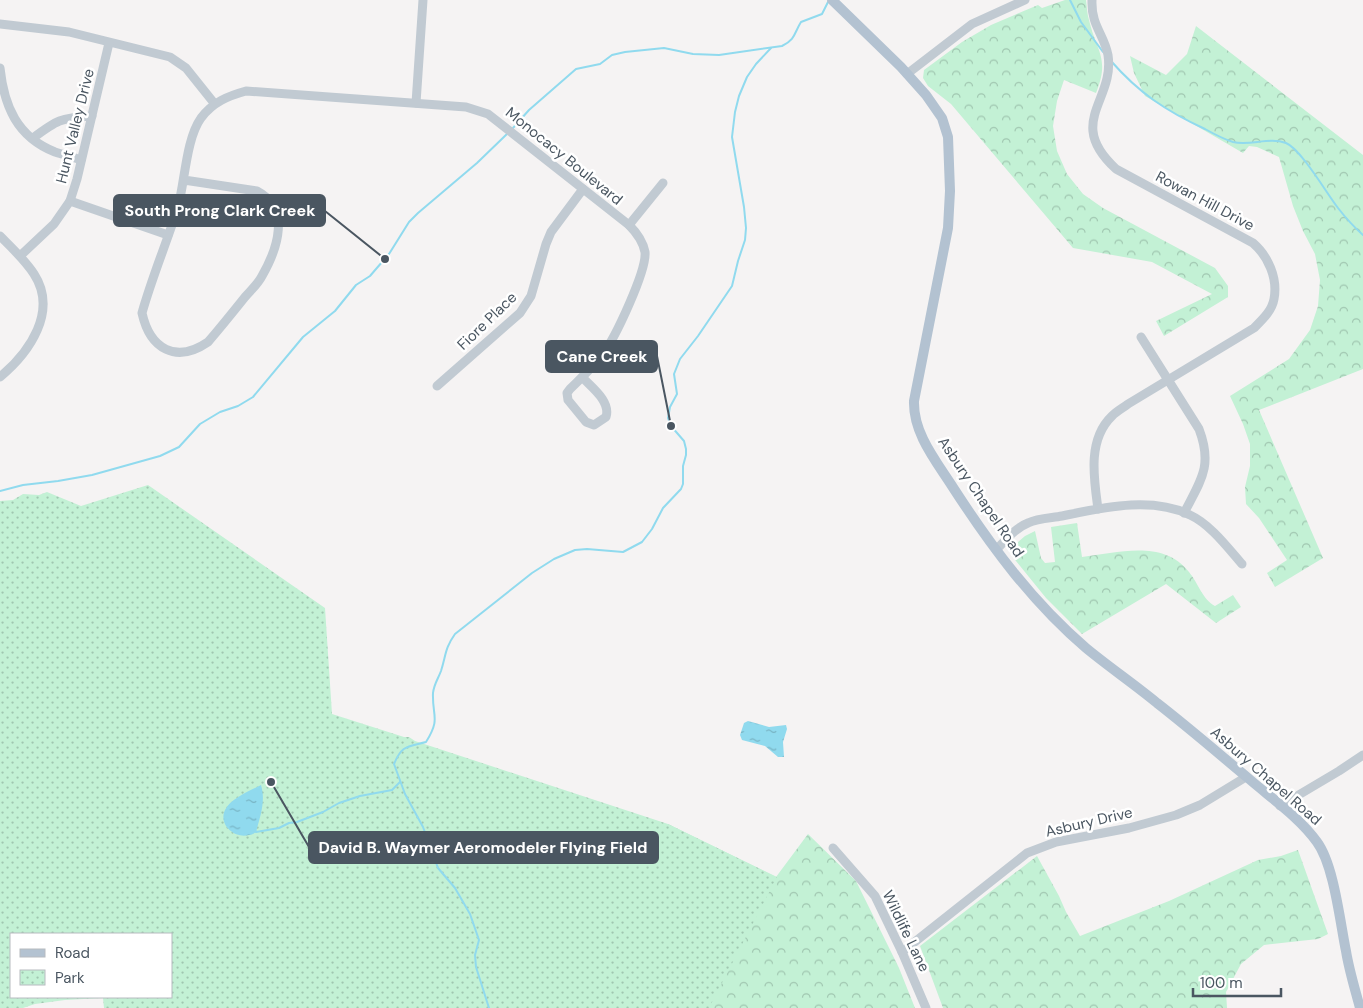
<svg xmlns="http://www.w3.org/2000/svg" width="1363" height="1008" viewBox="0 0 1363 1008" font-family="'DM Sans',sans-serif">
	<defs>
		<pattern id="forest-crowns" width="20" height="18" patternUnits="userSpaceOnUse" patternTransform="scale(1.25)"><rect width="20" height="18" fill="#c3f1d5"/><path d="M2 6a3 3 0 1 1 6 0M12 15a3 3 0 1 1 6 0" fill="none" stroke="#a0c6b0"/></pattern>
		<pattern id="park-dots" width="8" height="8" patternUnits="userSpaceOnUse" patternTransform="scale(1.25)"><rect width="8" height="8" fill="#c3f1d5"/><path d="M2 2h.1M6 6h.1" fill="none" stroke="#a0c6b0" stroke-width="1.8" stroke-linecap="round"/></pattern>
		<pattern id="water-ripples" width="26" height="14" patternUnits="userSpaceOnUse" patternTransform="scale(1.25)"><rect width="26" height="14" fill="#90daee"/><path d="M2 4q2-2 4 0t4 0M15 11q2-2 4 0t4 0" fill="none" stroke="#78b4c4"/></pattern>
	</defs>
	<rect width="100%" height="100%" fill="#f5f3f3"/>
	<g fill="url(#forest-crowns)">
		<path d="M1065,0H1086C1087,7 1087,14 1089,20C1097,53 1110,58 1096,93L1064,80L1057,101L1053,126L1057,151L1067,174L1083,194L1103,208L1215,268L1228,286V297L1164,336L1156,321L1212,294L1152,262L1073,248L951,104L928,86L923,78L924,70L962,42L991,25L1038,5L1042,8Z"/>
		<path d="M1196,26L1363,155V369L1259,410L1323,558L1275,587L1267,573L1287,560L1259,518L1246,504L1245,487L1250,466V444L1243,424L1230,396L1289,359L1310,330L1318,306L1320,280L1315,254L1303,231L1293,206L1279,157L1257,147L1249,146L1243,153L1145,96L1134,73L1130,56L1166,75L1187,54Z"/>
		<path d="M1077,523L1082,557C1118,553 1163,539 1189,572C1198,583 1203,600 1215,606L1233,595L1241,607L1216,623L1166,584L1082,634L1046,598L1012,556L1010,549L1025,536L1035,531L1041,558L1045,563L1055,562L1051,527Z"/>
		<path d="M668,824L776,877L808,834L856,881L899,968L915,1008H514Z"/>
		<path d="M1298,850L1328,934L1318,939L1264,945L1241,964L1226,992L1227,1008H943L920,946L1037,856L1059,896L1066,912L1080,936L1169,901L1258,860L1281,856Z"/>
	</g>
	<path fill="url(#park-dots)" fill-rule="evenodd" d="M148,485L325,608L332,714L404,737H409L415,741L668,824L777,877L709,1008H104L103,998L65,1000L35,1004L23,1008H0V501L13,500L23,494L39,495L47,492L81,506ZM11,934H171V997H11Z"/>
	<g fill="url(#water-ripples)">
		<path d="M748,721L769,727L786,725L787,729L783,742L784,757H778L765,746L742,740L740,735L744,723Z"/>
		<path d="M261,785C266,801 260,817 256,832C254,833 252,835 249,835C235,839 218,825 225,810C231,798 250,791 261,785Z"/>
	</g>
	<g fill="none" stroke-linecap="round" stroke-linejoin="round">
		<g stroke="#90daee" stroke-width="2">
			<path d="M1070,0L1081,22L1103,52"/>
			<path d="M1111,61C1139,93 1166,111 1205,129C1214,134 1223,139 1233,142C1250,146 1269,137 1286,143C1301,149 1327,194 1338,208C1345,217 1354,227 1363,235"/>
			<path d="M513,128L529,110L576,69L600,64L612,55L625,52L664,48L693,54L719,55L782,46C796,39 794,33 801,22L822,14L828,2"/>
			<path d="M0,491L23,485L58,481L92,475L160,456L179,447L200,424L220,412L238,406L253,397L303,337L335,311L356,285L370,276L376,269L389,254L409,222L418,213L477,163L508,133"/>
			<path d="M255,830L256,832L279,828L289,823L297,822L323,812L339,803L360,796L392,790L400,782"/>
			<path d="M489,1008L476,967L475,955L479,940L470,914L455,888L438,868L423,827L405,794L394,764C402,745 407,747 426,742C441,718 432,717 433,693C434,684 438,679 441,671C446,655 445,648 455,634L532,573L554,559L575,550L587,549L623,552L642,542L652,529L663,508L681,489L683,484V466L686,455V449L684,441L671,426L668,418L670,407L677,394L674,374L680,359L698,336L732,286L738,261L745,240L746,228L744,207L732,137L735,112L739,96L747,77L756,64L771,48"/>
		</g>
		<g stroke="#c1cad2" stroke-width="9">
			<path d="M1092,0C1091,26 1104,34 1108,55C1115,101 1065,122 1116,169L1253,243C1268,256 1278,278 1274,299C1272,311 1262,320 1254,328L1128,404C1123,408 1117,411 1112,416C1087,440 1094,479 1098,509"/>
			<path d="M0,24L69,32L170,57L186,68L214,103"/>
			<path d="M0,68C4,106 17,137 55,152C64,155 73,157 81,160"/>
			<path d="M907,74L972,24L1025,0"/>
			<path d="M416,103L423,0"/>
			<path d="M33,138C57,120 60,118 92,116"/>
			<path d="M184,180L257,191C291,209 278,248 262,276C258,284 251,290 245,297C233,312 221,327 208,342C176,364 150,349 142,313C152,277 167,242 178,207C185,181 186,139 201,118C213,102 228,96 246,91L466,107L488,114L629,225C636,232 643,242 645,252C647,270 615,339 602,355C593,367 581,378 570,389L567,393L568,400L586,422L594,425L606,417C611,401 591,387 582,377"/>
			<path d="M70,201L168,235"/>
			<path d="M629,225L663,183"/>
			<path d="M0,236C12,248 25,260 34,274C58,311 30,352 0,377"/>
			<path d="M20,256L54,224L70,201L77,179L109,43"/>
			<path d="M1141,337L1199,429C1213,466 1201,480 1184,513"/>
			<path d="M437,386L520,313L531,296L546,244L551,232L583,189"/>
			<path d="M996,550C1006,540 1015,528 1028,523C1038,518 1051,518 1062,516C1102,508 1151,496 1190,515C1210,524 1228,548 1242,564"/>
			<path d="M1280,806L1339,771L1363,755"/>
			<path d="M833,848L875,896L902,952L926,1008"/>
			<path d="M902,952L1027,853L1056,842L1129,828L1176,815L1200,805L1246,777"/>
		</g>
		<path stroke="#b3c2d1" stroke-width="10" d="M832,0L901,67L926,95L942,118L948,137L950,191L948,228L914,401C913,434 937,462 954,489C991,546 1033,603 1086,648C1109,667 1134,684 1157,703C1188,727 1218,753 1248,778C1271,798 1299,817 1317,842C1334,865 1340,922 1346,951C1349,970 1355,989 1360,1008"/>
	</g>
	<g text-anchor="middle" stroke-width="5" stroke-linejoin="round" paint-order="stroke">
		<g font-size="15" fill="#4a5661" stroke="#fff">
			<text transform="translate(75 126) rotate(-76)" y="5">Hunt Valley Drive</text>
			<text transform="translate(564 156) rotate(39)" y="5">Monocacy Boulevard</text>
			<text transform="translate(1205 201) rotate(28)" y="5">Rowan Hill Drive</text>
			<text transform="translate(487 321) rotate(-44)" y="5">Fiore Place</text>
			<text transform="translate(981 497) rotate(56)" y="5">Asbury Chapel Road</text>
			<text transform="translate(1266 776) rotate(41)" y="5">Asbury Chapel Road</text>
			<text transform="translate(1089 822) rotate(-13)" y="5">Asbury Drive</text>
			<text transform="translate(906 931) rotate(64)" y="5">Wildlife Lane</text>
		</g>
	</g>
	<path fill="none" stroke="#4a5661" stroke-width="2" d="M385 259L325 211M671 426L657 356M271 782L309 847"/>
	<g fill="#4a5661" stroke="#fff" stroke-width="2">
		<circle cx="385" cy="259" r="5"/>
		<circle cx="671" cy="426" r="5"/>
		<circle cx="271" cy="782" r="5"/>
	</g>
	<g fill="#4a5661" stroke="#4a5661" stroke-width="2">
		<rect x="114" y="195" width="211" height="31" rx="5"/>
		<rect x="546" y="341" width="111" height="31" rx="5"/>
		<rect x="309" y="832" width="349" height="31" rx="5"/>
	</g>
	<g font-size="16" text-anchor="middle" font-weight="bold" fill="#fff">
		<text x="220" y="216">South Prong Clark Creek</text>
		<text x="602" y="362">Cane Creek</text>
		<text x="483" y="853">David B. Waymer Aeromodeler Flying Field</text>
	</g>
	<rect x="10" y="933" width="162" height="65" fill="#ffffff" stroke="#b7bbc0"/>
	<rect x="20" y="949" width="25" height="8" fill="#b3c2d1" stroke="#b7bbc0"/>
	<text x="55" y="958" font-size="15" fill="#4a5661">Road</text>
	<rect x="20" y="970" width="25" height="15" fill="url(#park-dots)" stroke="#b7bbc0"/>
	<text x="55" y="983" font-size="15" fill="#4a5661">Park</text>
	<path d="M1193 988v8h88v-8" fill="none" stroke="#4a5661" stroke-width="2.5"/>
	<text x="1200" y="988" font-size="15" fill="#4a5661" stroke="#ffffff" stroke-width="4" paint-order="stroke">100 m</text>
</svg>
